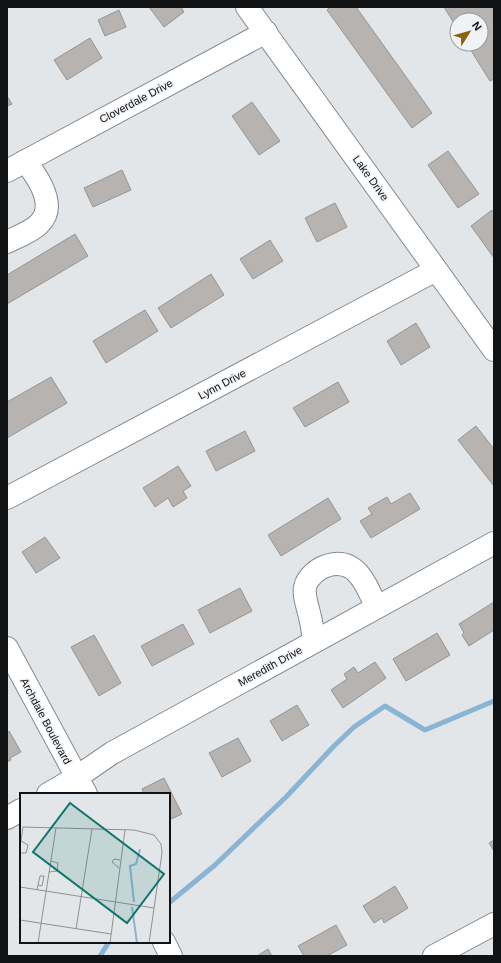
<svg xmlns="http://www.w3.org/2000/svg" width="501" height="963" viewBox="0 0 501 963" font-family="Arial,sans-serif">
	<rect width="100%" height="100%" fill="#e3e6e8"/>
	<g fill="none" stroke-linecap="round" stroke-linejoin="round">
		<g stroke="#8ab4d3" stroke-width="5">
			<path d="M170,902L215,865L286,797L334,746L354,727L385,706L425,730L494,701"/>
			<path d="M100,956L109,942"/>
		</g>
	</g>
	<g fill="#b6b3b1" stroke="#979492">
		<path d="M149,7H181L184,12L164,27Z"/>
		<path d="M330,7H356L432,113L412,128L327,10Z"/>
		<path d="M444,7H494V79L490,81L467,44H481V20H457V28Z"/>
		<path d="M119,10L126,27L105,36L98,20Z"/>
		<path d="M90,38L102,58L67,80L54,60Z"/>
		<path d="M7,96L12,104L7,106Z"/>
		<path d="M252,102L280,141L259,155L232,116Z"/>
		<path d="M448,151L479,194L458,208L428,165Z"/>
		<path d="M122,170L131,190L93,207L84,188Z"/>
		<path d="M335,203L347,227L317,242L305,218Z"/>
		<path d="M492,210L494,214V258L471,226Z"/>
		<path d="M75,234L88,256L7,304V275Z"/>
		<path d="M270,240L283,261L253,279L240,259Z"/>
		<path d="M211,274L224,295L171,328L158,308Z"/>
		<path d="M145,310L158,331L106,363L93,341Z"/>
		<path d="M416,323L430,347L401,365L387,341Z"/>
		<path d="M51,377L67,403L7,438V402Z"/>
		<path d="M338,382L349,402L305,427L293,408Z"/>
		<path d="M476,426L494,449V486L458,440Z"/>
		<path d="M245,431L255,451L216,471L206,451Z"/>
		<path d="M178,466L191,486L183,491L187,498L173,507L168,498L155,507L143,488Z"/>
		<path d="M410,493L420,509L371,538L360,521L372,514L368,508L387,497L391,504Z"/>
		<path d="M328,498L341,519L281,556L268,535Z"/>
		<path d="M45,537L60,558L36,573L22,552Z"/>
		<path d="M240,588L252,611L210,633L198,610Z"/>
		<path d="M494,602V630L469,646L462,635L464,633L459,624Z"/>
		<path d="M183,624L194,644L152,666L141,646Z"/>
		<path d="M437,633L450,655L406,681L393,659Z"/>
		<path d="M94,635L121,683L99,696L71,647Z"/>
		<path d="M375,662L386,678L343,708L331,690L347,679L344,674L354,667L358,673Z"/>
		<path d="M297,705L309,725L282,741L270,721Z"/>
		<path d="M9,731L21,752L10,758L11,760L7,762V733Z"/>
		<path d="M238,738L251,761L222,777L209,753Z"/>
		<path d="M164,778L182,814L169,820V794H144L142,789Z"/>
		<path d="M494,840V851L489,843Z"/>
		<path d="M395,886L408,908L384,923L382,918L374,923L363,906Z"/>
		<path d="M336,925L347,945L327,956H304L298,946Z"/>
		<path d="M268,949L272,956H257Z"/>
	</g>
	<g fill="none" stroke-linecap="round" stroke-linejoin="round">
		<defs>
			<g id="minor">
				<path d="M247,7L494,350"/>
				<path d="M7,171L266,32"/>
				<path d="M7,242C17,237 31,232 39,224C58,206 37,176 25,161"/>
				<path d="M7,498L436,270"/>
				<path d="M314,641C313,633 312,625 310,617C308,607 302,593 306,584C309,576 319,568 326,566C355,556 367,584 376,607"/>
				<path d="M7,648L86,794"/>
				<path d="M48,794L77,777L112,753L494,543"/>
				<path d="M7,818L21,810"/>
				<path d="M164,942L171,956"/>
				<path d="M434,956L494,924"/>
			</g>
		</defs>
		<use href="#minor" stroke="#878a8d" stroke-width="24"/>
		<use href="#minor" stroke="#fff" stroke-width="22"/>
	</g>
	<g text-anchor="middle" stroke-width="3" stroke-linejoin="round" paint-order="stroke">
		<g font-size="11" fill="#111213" stroke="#f0f3f6">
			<text transform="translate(136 101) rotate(-28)" y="4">Cloverdale Drive</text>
			<text transform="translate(371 178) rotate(54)" y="4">Lake Drive</text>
			<text transform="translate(222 384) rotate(-28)" y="4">Lynn Drive</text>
			<text transform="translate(270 666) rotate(-29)" y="4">Meredith Drive</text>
			<text transform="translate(46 721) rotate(62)" y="4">Archdale Boulevard</text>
		</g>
	</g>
	<g transform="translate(20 793)">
		<rect width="150" height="150" fill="#e3e6e8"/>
		<path fill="none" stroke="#8ab4d3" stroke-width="2" d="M114,109L110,73L116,71L120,56M112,114L117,150"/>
		<path fill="none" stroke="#8f9193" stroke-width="1" d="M0,54L3,34L114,37L134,42L141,51L142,60L129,150M0,60H6L8,52L1,48M99,75L92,69L94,66L100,67M29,79L37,78L38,70L31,68M0,94L134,115M17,97L18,92L20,83H24L22,93L18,92M0,127L91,141M56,136L72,36M18,150L36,35M90,150L105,37"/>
		<path fill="#0f766e" fill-opacity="0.15" stroke="#0f766e" stroke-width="2" d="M50,10L144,81L107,130L13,59Z"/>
		<rect width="150" height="150" fill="none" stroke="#111213" stroke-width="2"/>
	</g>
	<rect width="501" height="963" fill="none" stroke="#111213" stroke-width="16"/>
	<g transform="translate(469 32) rotate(53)"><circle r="19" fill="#f0f3f6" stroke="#97999b"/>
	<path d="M0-3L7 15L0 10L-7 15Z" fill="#8c6105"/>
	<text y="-6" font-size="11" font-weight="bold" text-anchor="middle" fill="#111213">N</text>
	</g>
</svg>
